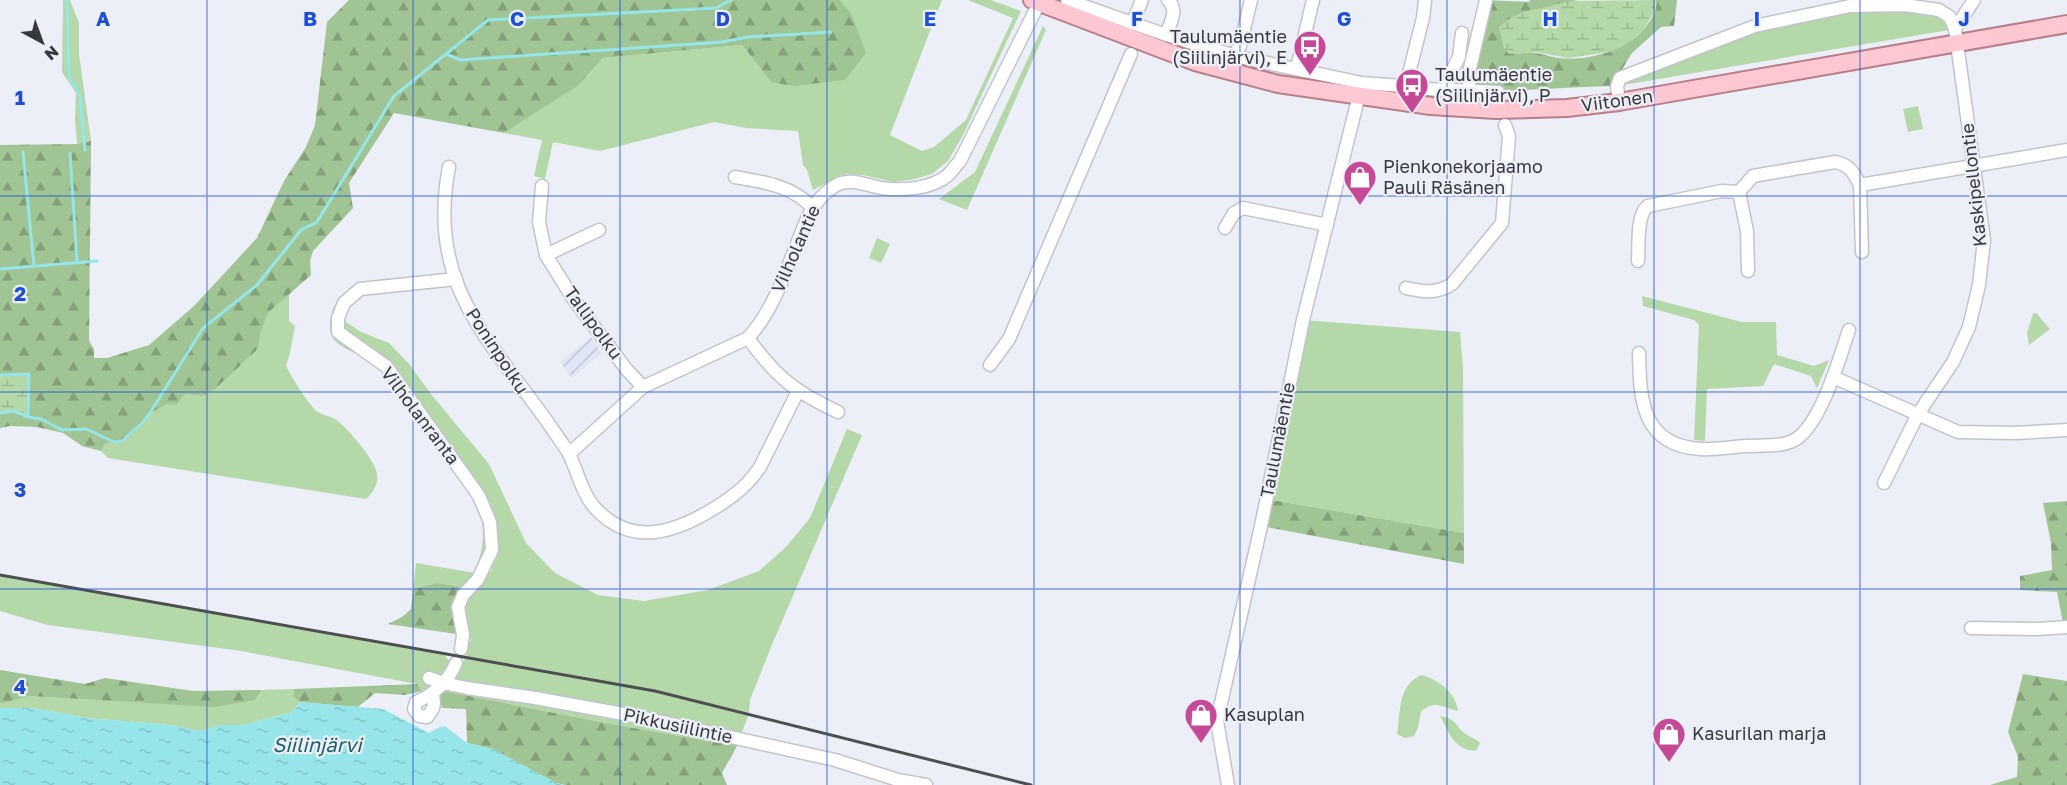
<svg xmlns="http://www.w3.org/2000/svg" width="2067" height="785" viewBox="0 0 2067 785" font-family="'Golos Text',sans-serif">
	<defs>
		<pattern id="industrial-furrows" width="10" height="10" patternUnits="userSpaceOnUse" patternTransform="scale(1.5)"><rect width="10" height="10" fill="#e1e6f6"/><path d="M-1 1l2-2M0 10L10 0M9 11l2-2" fill="none" stroke="#c2c6d4"/></pattern>
		<pattern id="forest-firs" width="22" height="20" patternUnits="userSpaceOnUse" patternTransform="scale(1.5)"><rect width="22" height="20" fill="#a0c493"/><path d="M5 1l3.5 6h-7zM16 11l3.5 6h-7z" fill="#83a079"/></pattern>
		<pattern id="wetland-marsh" width="20" height="14" patternUnits="userSpaceOnUse" patternTransform="scale(1.5)"><rect width="20" height="14" fill="#b4d8a8"/><path d="M1 5h8M5 5V1M11 12h8M15 12V8" fill="none" stroke="#9cba92"/></pattern>
		<pattern id="water-ripples" width="26" height="14" patternUnits="userSpaceOnUse" patternTransform="scale(1.5)"><rect width="26" height="14" fill="#96e6e9"/><path d="M2 4q2-2 4 0t4 0M15 11q2-2 4 0t4 0" fill="none" stroke="#82c6c9"/></pattern>
	</defs>
	<rect width="100%" height="100%" fill="#eceff7"/>
	<path fill="url(#industrial-furrows)" d="M591,337L602,353L572,378L560,362Z"/>
	<g fill="#b4d8a8">
		<path d="M63,0H70L79,23V54L91,141L77,144L75,120L76,93L62,72Z"/>
		<path d="M840,0H942L890,135L922,151L934,147L966,120L1013,18L968,0H991L1021,11L963,135L948,161L932,174L915,179L894,182L863,175L847,174L839,176L813,190L807,170L803,165L798,131L746,128L714,122L600,151L553,142L545,179L534,176L542,140L504,133L578,86L603,58L742,45L771,82L851,13Z"/>
		<path d="M1939,10L1955,29L1617,86L1625,75L1818,12Z"/>
		<path d="M1043,26L1046,30L967,210L939,199L975,172Z"/>
		<path d="M1918,106L1923,129L1908,132L1903,109Z"/>
		<path d="M877,238L890,244L881,263L869,258Z"/>
		<path d="M289,293V321L295,326L290,353L286,366C294,381 303,396 314,409C320,415 328,415 335,419C346,426 372,457 376,470C380,481 374,492 366,499L108,458L101,451L106,443L122,441L144,421L150,413L185,394L202,396L215,388L258,349L261,331L269,312Z"/>
		<path d="M1642,296L1742,322H1776L1777,355L1814,366L1829,360L1817,388L1811,376L1774,364L1763,386L1707,389L1705,441L1694,440L1699,325L1694,320L1643,306Z"/>
		<path d="M334,305L343,320L361,332L389,343L409,364L431,394L489,464L526,543L555,573L598,595L644,601L708,590L759,571L786,547L810,518L847,429L862,435L771,647L750,700L749,713L737,746L611,724L444,691L466,657L467,646L471,640C450,610 473,591 492,570L488,561L469,588L437,583L413,589L416,563L475,573C485,542 487,527 473,496L384,370C377,366 371,361 364,357C335,344 323,341 334,305Z"/>
		<path d="M2036,313L2050,329L2029,345L2027,333L2033,314Z"/>
		<path d="M1303,320L1460,332L1463,369L1464,533L1266,499Z"/>
		<path d="M0,575L443,653L450,662L436,684L422,691L417,684L241,651L48,625L0,611Z"/>
		<path d="M1421,675C1438,679 1456,693 1458,711C1440,707 1437,700 1421,711L1418,728L1414,736L1405,738L1397,734C1401,712 1397,686 1421,675Z"/>
		<path d="M294,689L293,697L300,702L292,712L243,725H221L200,731L171,725L87,718L33,708H0V703L27,696L149,703L255,700L262,690Z"/>
		<path d="M1440,716C1456,719 1453,722 1463,732C1468,736 1475,738 1480,743L1476,751C1453,749 1450,734 1440,716Z"/>
	</g>
	<g fill="url(#forest-firs)">
		<path d="M349,0H840L851,13L866,53L845,80L794,86L771,82L742,45L603,58L578,86L504,133L394,113L349,183L353,208L313,251L310,261L311,275L269,312L261,331L258,349L215,389L202,396L185,394L176,405L167,404L150,413L144,421L122,441L106,443L101,451L82,446L63,433L37,427L10,426L0,428V145L77,144L91,141L89,341L94,349V358H107L149,345L194,306L257,238L284,181L306,147L315,125L327,22Z"/>
		<path d="M1482,0L1529,2L1530,0H1578L1524,12L1508,20L1517,54C1535,50 1542,55 1558,58C1587,62 1630,50 1647,25C1652,18 1658,9 1656,0H1677L1674,26L1661,27L1632,53L1621,71L1620,78L1612,86C1564,87 1517,92 1469,91L1462,83Z"/>
		<path d="M1266,499L1464,533V564L1261,526Z"/>
		<path d="M2067,501V627L2064,628L2057,592L2020,590V576L2052,570L2051,543L2043,503Z"/>
		<path d="M437,583L469,588L463,595V635L388,624L402,617L411,609L413,589Z"/>
		<path d="M0,670L85,684L105,678L193,691L262,690L255,700L214,707L28,696L4,703H0Z"/>
		<path d="M2023,674L2067,681V785H1990L2017,777L2018,757L2008,732Z"/>
		<path d="M417,684L422,691L405,695L375,693L358,707L300,702L293,697L294,689Z"/>
		<path d="M444,691L611,724L737,746L722,773L727,785H565L556,783L493,749L467,743L466,709L442,708L439,698Z"/>
	</g>
	<g fill="url(#wetland-marsh)">
		<path d="M1656,0L1655,11L1643,30L1631,41L1610,52L1568,58L1536,52L1509,54L1504,49L1499,27L1508,20L1524,12L1571,1Z"/>
		<path d="M29,374L28,417L13,411L0,413V375Z"/>
	</g>
	<path fill="url(#water-ripples)" d="M300,702L383,709L429,733L440,727L445,726L467,743L493,749L556,783L565,785H0V708H33L87,718L171,725L200,731L221,725H243L292,712Z"/>
	<g fill="none" stroke-linecap="round" stroke-linejoin="round">
		<g stroke="#96e6e9" stroke-width="3">
			<path d="M67,0L69,76L80,96L85,150"/>
			<path d="M446,54L460,60L722,42L748,37L831,32"/>
			<path d="M23,152L34,266"/>
			<path d="M70,153L77,262"/>
			<path d="M0,269L97,261"/>
			<path d="M0,375L29,374L28,417"/>
			<path d="M0,413L13,411L28,417L41,419L62,430L86,429L114,442L122,441L144,421L150,413L203,328L257,285L301,230L317,222L394,96L488,20L716,8L731,0"/>
		</g>
		<defs>
			<g id="minor">
				<path d="M1067,0L1166,35L1239,57L1362,83L1401,86L1406,85L1427,89L1498,92L1496,110"/>
				<path d="M1132,24L1142,0"/>
				<path d="M1955,29L1974,0"/>
				<path d="M1166,35C1170,23 1179,10 1168,0"/>
				<path d="M1234,55L1240,46L1251,0"/>
				<path d="M1297,68L1313,0"/>
				<path d="M1406,85L1423,18L1425,0"/>
				<path d="M1447,89L1451,73L1459,57L1462,33"/>
				<path d="M1469,91L1470,68L1486,0"/>
				<path d="M1619,102L1617,86L1620,78L1755,26L1850,6L1905,5L1939,10L1950,17L1955,29L1984,240L1979,285L1969,327L1953,362L1918,414L1884,483"/>
				<path d="M449,167C426,285 490,340 551,427C557,436 564,445 569,454C578,472 582,495 597,510C633,547 676,532 713,509C732,498 748,486 760,467L798,391"/>
				<path d="M735,177C763,182 791,185 812,207"/>
				<path d="M1860,185L1862,252"/>
				<path d="M542,186L539,222L546,255L574,300L627,370L643,387"/>
				<path d="M1225,228L1234,213L1243,208L1327,225"/>
				<path d="M546,255L599,230"/>
				<path d="M1638,261C1639,247 1636,214 1648,206L1722,191L1739,192"/>
				<path d="M1748,271L1747,231L1739,192L1753,176L1835,162C1850,165 1854,173 1860,185L2067,150"/>
				<path d="M456,279L360,289L344,303L338,318V332L387,367L479,496L490,522L492,550L478,579L463,595L458,607L463,635L461,649"/>
				<path d="M1406,288C1423,292 1437,294 1452,284L1502,223L1509,136L1505,125"/>
				<path d="M748,338C776,377 795,392 838,412"/>
				<path d="M1639,353C1640,399 1641,445 1700,449C1714,450 1730,447 1746,446C1762,445 1786,448 1799,437C1823,417 1839,359 1849,330"/>
				<path d="M990,365L1009,339L1131,54"/>
				<path d="M1833,377L1958,432L2015,433L2067,430"/>
				<path d="M569,454L643,387L748,338C771,313 783,279 795,249C805,224 810,203 833,187C848,176 865,185 881,188C902,191 932,189 948,175C952,171 956,165 960,161L1039,3"/>
				<path d="M1971,628L2038,629L2067,627"/>
				<path d="M429,678L443,683L467,688L535,698L640,717L835,760L898,780L926,785"/>
				<path d="M433,695C435,705 434,709 427,717L419,716L414,709L416,702C435,694 448,682 456,663"/>
				<path d="M1228,785L1217,721L1261,526L1303,320L1362,83"/>
			</g>
			<path id="major" d="M1032,0L1195,62L1278,84L1431,106L1496,110L1567,108L1619,102L2067,24"/>
		</defs>
		<use href="#minor" stroke="#c1c4cc" stroke-width="15"/>
		<use href="#major" stroke="#b87f8a" stroke-width="20"/>
		<use href="#minor" stroke="#fff" stroke-width="12"/>
		<use href="#major" stroke="#fec8d2" stroke-width="16"/>
		<path stroke="#4e4f52" stroke-width="3" d="M0,575L655,691L1031,785"/>
	</g>
	<path fill="none" stroke="#1d4ed8" stroke-width="1.5" stroke-opacity="0.55" d="M207,0V785M413,0V785M620,0V785M827,0V785M1034,0V785M1240,0V785M1447,0V785M1654,0V785M1860,0V785M0,196H2067M0,392H2067M0,589H2067"/>
	<defs>
		<symbol id="bus-pin" viewBox="-11 -11 22 30"><path d="M0 17L-7.5 6A9.5 9.5 0 1 1 7.5 6Z" fill="#c64998" stroke="#eceff7"/><path d="M-5-6H5V4H4V6H2V4H-2V6H-4V4H-5ZM-3.5-4V0h7V-4ZM-3.5 1.2v1.5H-2V1.2ZM2 1.2v1.5H3.5V1.2Z" fill="#fff"/></symbol>
		<symbol id="shop-pin" viewBox="-11 -11 22 30"><path d="M0 17L-7.5 6A9.5 9.5 0 1 1 7.5 6Z" fill="#c64998" stroke="#eceff7"/><path d="M-5-2.5h2.3a2.7 3.5 0 0 1 5.4 0H5L5.5 6h-11ZM-1.5-2.5h3a1.5 2.3 0 0 0-3 0Z" fill="#fff"/></symbol>
	</defs>
	<g fill-rule="evenodd">
		<use href="#bus-pin" x="1291" y="28" width="38" height="52"/>
		<use href="#bus-pin" x="1393" y="66" width="38" height="52"/>
		<use href="#shop-pin" x="1341" y="158" width="38" height="52"/>
		<use href="#shop-pin" x="1182" y="696" width="38" height="52"/>
		<use href="#shop-pin" x="1650" y="715" width="38" height="52"/>
	</g>
	<g text-anchor="middle" stroke-width="4.5" stroke-linejoin="round" paint-order="stroke">
		<g font-size="18" fill="#38393c" stroke="#eceff7" text-anchor="start">
			<text x="1287" y="43" text-anchor="end">Taulumäentie<tspan x="1287" dy="21">(Siilinjärvi), E</tspan></text>
			<text x="1435" y="81">Taulumäentie<tspan x="1435" dy="21">(Siilinjärvi), P</tspan></text>
			<text x="1383" y="173">Pienkonekorjaamo<tspan x="1383" dy="21">Pauli Räsänen</tspan></text>
			<text x="1224" y="721">Kasuplan</text>
			<text x="1692" y="740">Kasurilan marja</text>
		</g>
		<g font-size="18" fill="#38393c" stroke="#eceff7">
			<text transform="translate(1617 101) rotate(-8)" y="6">Viitonen</text>
			<text transform="translate(1974 185) rotate(-96)" y="6">Kaskipellontie</text>
			<text transform="translate(796 249) rotate(-66)" y="6">Vilholantie</text>
			<text transform="translate(593 323) rotate(54)" y="6">Tallipolku</text>
			<text transform="translate(497 351) rotate(57)" y="6">Poninpolku</text>
			<text transform="translate(420 416) rotate(53)" y="6">Vilholanranta</text>
			<text transform="translate(1278 440) rotate(-79)" y="6">Taulumäentie</text>
			<text transform="translate(678 726) rotate(12)" y="6">Pikkusiilintie</text>
		</g>
		<g font-size="20" font-style="italic" fill="#1d5f62" stroke="#eceff7">
			<text x="317" y="752">Siilinjärvi</text>
		</g>
	</g>
	<g font-size="20" text-anchor="middle" font-weight="bold" fill="#1d4ed8" stroke="#eceff7" stroke-width="4.5" stroke-linejoin="round" paint-order="stroke">
		<text x="103" y="26">A</text>
		<text x="310" y="26">B</text>
		<text x="517" y="26">C</text>
		<text x="723" y="26">D</text>
		<text x="930" y="26">E</text>
		<text x="1137" y="26">F</text>
		<text x="1344" y="26">G</text>
		<text x="1550" y="26">H</text>
		<text x="1757" y="26">I</text>
		<text x="1964" y="26">J</text>
		<text x="20" y="105">1</text>
		<text x="20" y="301">2</text>
		<text x="20" y="497">3</text>
		<text x="20" y="694">4</text>
	</g>
	<g transform="translate(42 42) rotate(139)" stroke="#eceff7" stroke-width="4.5" paint-order="stroke">
	<path d="M0-4.5L10 22L0 15L-10 22Z" fill="#38393c"/>
	<text y="-9" font-size="16" font-weight="bold" text-anchor="middle" fill="#38393c">N</text>
	</g>
</svg>
